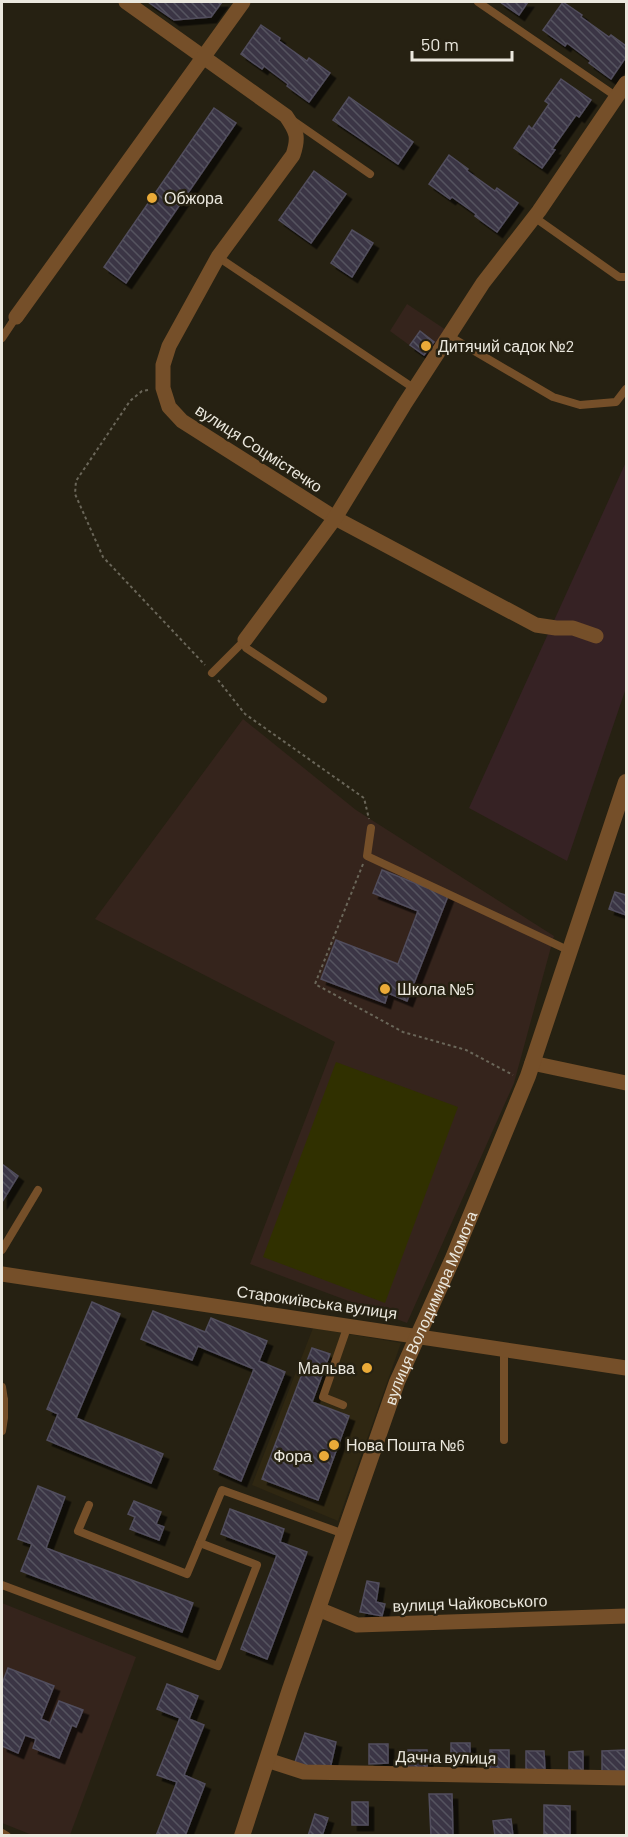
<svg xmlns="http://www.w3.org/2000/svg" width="628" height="1837" viewBox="0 0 628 1837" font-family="Barlow,sans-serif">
	<defs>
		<pattern id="building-back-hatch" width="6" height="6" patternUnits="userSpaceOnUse" patternTransform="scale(1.5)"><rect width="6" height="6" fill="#3a3645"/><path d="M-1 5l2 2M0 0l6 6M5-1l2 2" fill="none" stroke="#57535f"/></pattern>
		<filter id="shadow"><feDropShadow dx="5.5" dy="5.5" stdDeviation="0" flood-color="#0009"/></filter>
	</defs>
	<rect width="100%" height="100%" fill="#262112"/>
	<path fill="#2f2712" d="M313,1328L401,1343L338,1521L252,1485Z"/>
	<path fill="#362224" d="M626,462V688L567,861L469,808Z"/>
	<g fill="#35241c">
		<path d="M407,304L449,332L431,361L390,331Z"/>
		<path d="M243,719L356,810L554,936L514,1083L407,1323L250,1264L335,1042L95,919Z"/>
		<path d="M2,1603L136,1657L70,1835H32L2,1823Z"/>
	</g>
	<path fill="#303000" d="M336,1062L458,1107L385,1303L263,1257Z"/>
	<g fill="url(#building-back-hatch)" stroke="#514d5d" stroke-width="1.5" filter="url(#shadow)">
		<path d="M148,2H222L211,17L174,20Z"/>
		<path d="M500,2H528L519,15Z"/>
		<path d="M563,2L582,15L581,17L609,37L611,35L626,46V57L611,79L589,63L591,61L567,43L565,46L543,30Z"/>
		<path d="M261,25L280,38L279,41L307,61L309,58L330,73L309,102L287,86L288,84L264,66L262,69L241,54Z"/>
		<path d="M561,79L591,100L579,117L576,115L552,149L555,150L542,168L514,148L529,126L532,129L549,104L545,101Z"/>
		<path d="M349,97L413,142L398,164L333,120Z"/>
		<path d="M214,108L236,123L126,283L104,267Z"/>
		<path d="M449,155L468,169L467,171L495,191L497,188L518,203L497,232L475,216L476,214L452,197L450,199L429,184Z"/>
		<path d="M314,171L346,194L311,243L279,220Z"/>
		<path d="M352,230L373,243L352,277L331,263Z"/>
		<path d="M420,331L434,342L424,355L410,345Z"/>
		<path d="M382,870L448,896L407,1001L388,993L385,1003L321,979L336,940L398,964L418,911L373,893Z"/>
		<path d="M615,892L626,895V915L609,909Z"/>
		<path d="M2,1164L18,1176L2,1202Z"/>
		<path d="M92,1302L120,1314L76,1418L163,1454L151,1483L47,1440L58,1414L47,1409Z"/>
		<path d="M153,1311L205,1332L211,1318L267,1341L259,1361L285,1372L241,1481L214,1469L254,1369L198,1346L192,1360L141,1339Z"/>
		<path d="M312,1348L330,1354L312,1402L349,1416L318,1500L262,1479Z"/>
		<path d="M38,1486L65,1497L46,1548L193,1603L182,1632L21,1571L32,1544L18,1539Z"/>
		<path d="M134,1501L161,1512L156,1524L164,1527L159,1540L130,1529L135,1517L128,1514Z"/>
		<path d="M230,1509L284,1529L280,1542L307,1552L267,1659L241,1649L277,1555L221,1534Z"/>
		<path d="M367,1581L379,1583L376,1602L385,1604L382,1616L360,1612Z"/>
		<path d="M8,1668L54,1686L41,1719L50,1723L59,1701L83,1710L76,1727L72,1725L59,1758L33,1748L36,1739L25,1735L18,1753L2,1746V1684Z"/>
		<path d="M167,1684L198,1696L189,1719L204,1725L184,1775L205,1784L185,1836H156L177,1782L157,1775L180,1718L157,1709Z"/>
		<path d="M305,1733L336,1742L330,1769L294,1765Z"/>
		<rect x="451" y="1743" width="19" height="20"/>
		<path d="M369,1744H388V1763L369,1764Z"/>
		<rect x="408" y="1750" width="19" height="20"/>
		<rect x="490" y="1750" width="19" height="20"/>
		<path d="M625,1750L626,1771H602V1751Z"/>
		<path d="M526,1751H544L545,1770L526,1771Z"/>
		<path d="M583,1751V1771L569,1772V1752Z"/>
		<path d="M429,1794H452L453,1836H431Z"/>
		<rect x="352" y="1802" width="16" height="23"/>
		<path d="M544,1805L570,1806V1836H544Z"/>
		<path d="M315,1814L328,1818L322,1836H308Z"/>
		<path d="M511,1819L513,1836H495L493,1821Z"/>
	</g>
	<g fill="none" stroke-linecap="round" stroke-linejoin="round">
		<g stroke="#6a6659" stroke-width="2" stroke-dasharray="3 3" stroke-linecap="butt">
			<path d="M148,390L142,391L130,401L76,481L75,494L103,557L205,665"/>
			<path d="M218,680L245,714L364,798L369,819"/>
			<path d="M363,864L315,984L403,1032L466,1050L513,1075"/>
		</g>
		<g stroke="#754f29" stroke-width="8">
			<path d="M478,2L617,97"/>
			<path d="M295,122L370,174"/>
			<path d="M534,217L619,277H626"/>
			<path d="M218,257L415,389"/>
			<path d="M449,336L553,397L580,405L616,402L626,389"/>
			<path d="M2,338L16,317"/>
			<path d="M245,640L246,648L323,699"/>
			<path d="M212,673L245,640"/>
			<path d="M371,828L367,856L570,951"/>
			<path d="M2,1250L38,1190"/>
			<path d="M2,1387L4,1400L2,1403"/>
			<path d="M343,1405L323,1397L348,1325"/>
			<path d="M2,1431L4,1418V1400"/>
			<path d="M504,1440V1349"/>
			<path d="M89,1505L78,1531L187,1574L200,1543"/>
			<path d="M2,1585L218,1666L257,1565L200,1543L222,1490L344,1534"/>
			<path d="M2,1833L7,1836"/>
		</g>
		<g stroke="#754f29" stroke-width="15">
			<path d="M126,2L286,116C297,132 299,137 293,155L218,257L169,346L163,365V388L169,407L182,421L335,518L536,625L556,628H573L596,636"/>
			<path d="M16,317L243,2"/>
			<path d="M245,640L335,518L404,405L483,283L539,211L626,83"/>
			<path d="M532,1063L626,1083"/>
			<path d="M2,1274L626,1368"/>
			<path d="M318,1609L357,1625L626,1616"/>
			<path d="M267,1760L304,1772L626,1778"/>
		</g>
		<path stroke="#754f29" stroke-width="16" id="s1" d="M242,1836L290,1689L397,1382L453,1258L528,1076L626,782"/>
	</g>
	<g fill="#eaaa38" stroke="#262112" stroke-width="2">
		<circle cx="152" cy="198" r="6"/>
		<circle cx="426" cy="346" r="6"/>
		<circle cx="385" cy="989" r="6"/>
		<circle cx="367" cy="1368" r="6"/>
		<circle cx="334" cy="1445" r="6"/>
		<circle cx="324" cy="1456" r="6"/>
	</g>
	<g text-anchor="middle" stroke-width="5" stroke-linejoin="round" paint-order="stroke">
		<g font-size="16" fill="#ebe8de" stroke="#262112" text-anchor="start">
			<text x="164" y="204">Обжора</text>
			<text x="438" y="352">Дитячий садок №2</text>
			<text x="397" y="995">Школа №5</text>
			<text x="355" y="1374" text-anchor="end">Мальва</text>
			<text x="346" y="1451">Нова Пошта №6</text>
			<text x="312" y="1462" text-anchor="end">Фора</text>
		</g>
		<g font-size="16" fill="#ebe8de" stroke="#262112">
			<text transform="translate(259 448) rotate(33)" y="6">вулиця Соцмістечко</text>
			<text transform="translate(317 1302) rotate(8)" y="6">Старокиївська вулиця</text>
			<text dy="6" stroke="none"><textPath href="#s1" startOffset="561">вулиця Володимира Момота</textPath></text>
			<text transform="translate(470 1603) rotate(-2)" y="6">вулиця Чайковського</text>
			<text transform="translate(446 1757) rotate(1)" y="6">Дачна вулиця</text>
		</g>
	</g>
	<rect width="628" height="1837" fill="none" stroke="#ebe8de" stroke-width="6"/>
	<path d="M412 51v9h100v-9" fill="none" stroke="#ebe8de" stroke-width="3"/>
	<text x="421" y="51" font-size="18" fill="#ebe8de" stroke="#262112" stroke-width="4.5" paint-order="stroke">50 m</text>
</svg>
